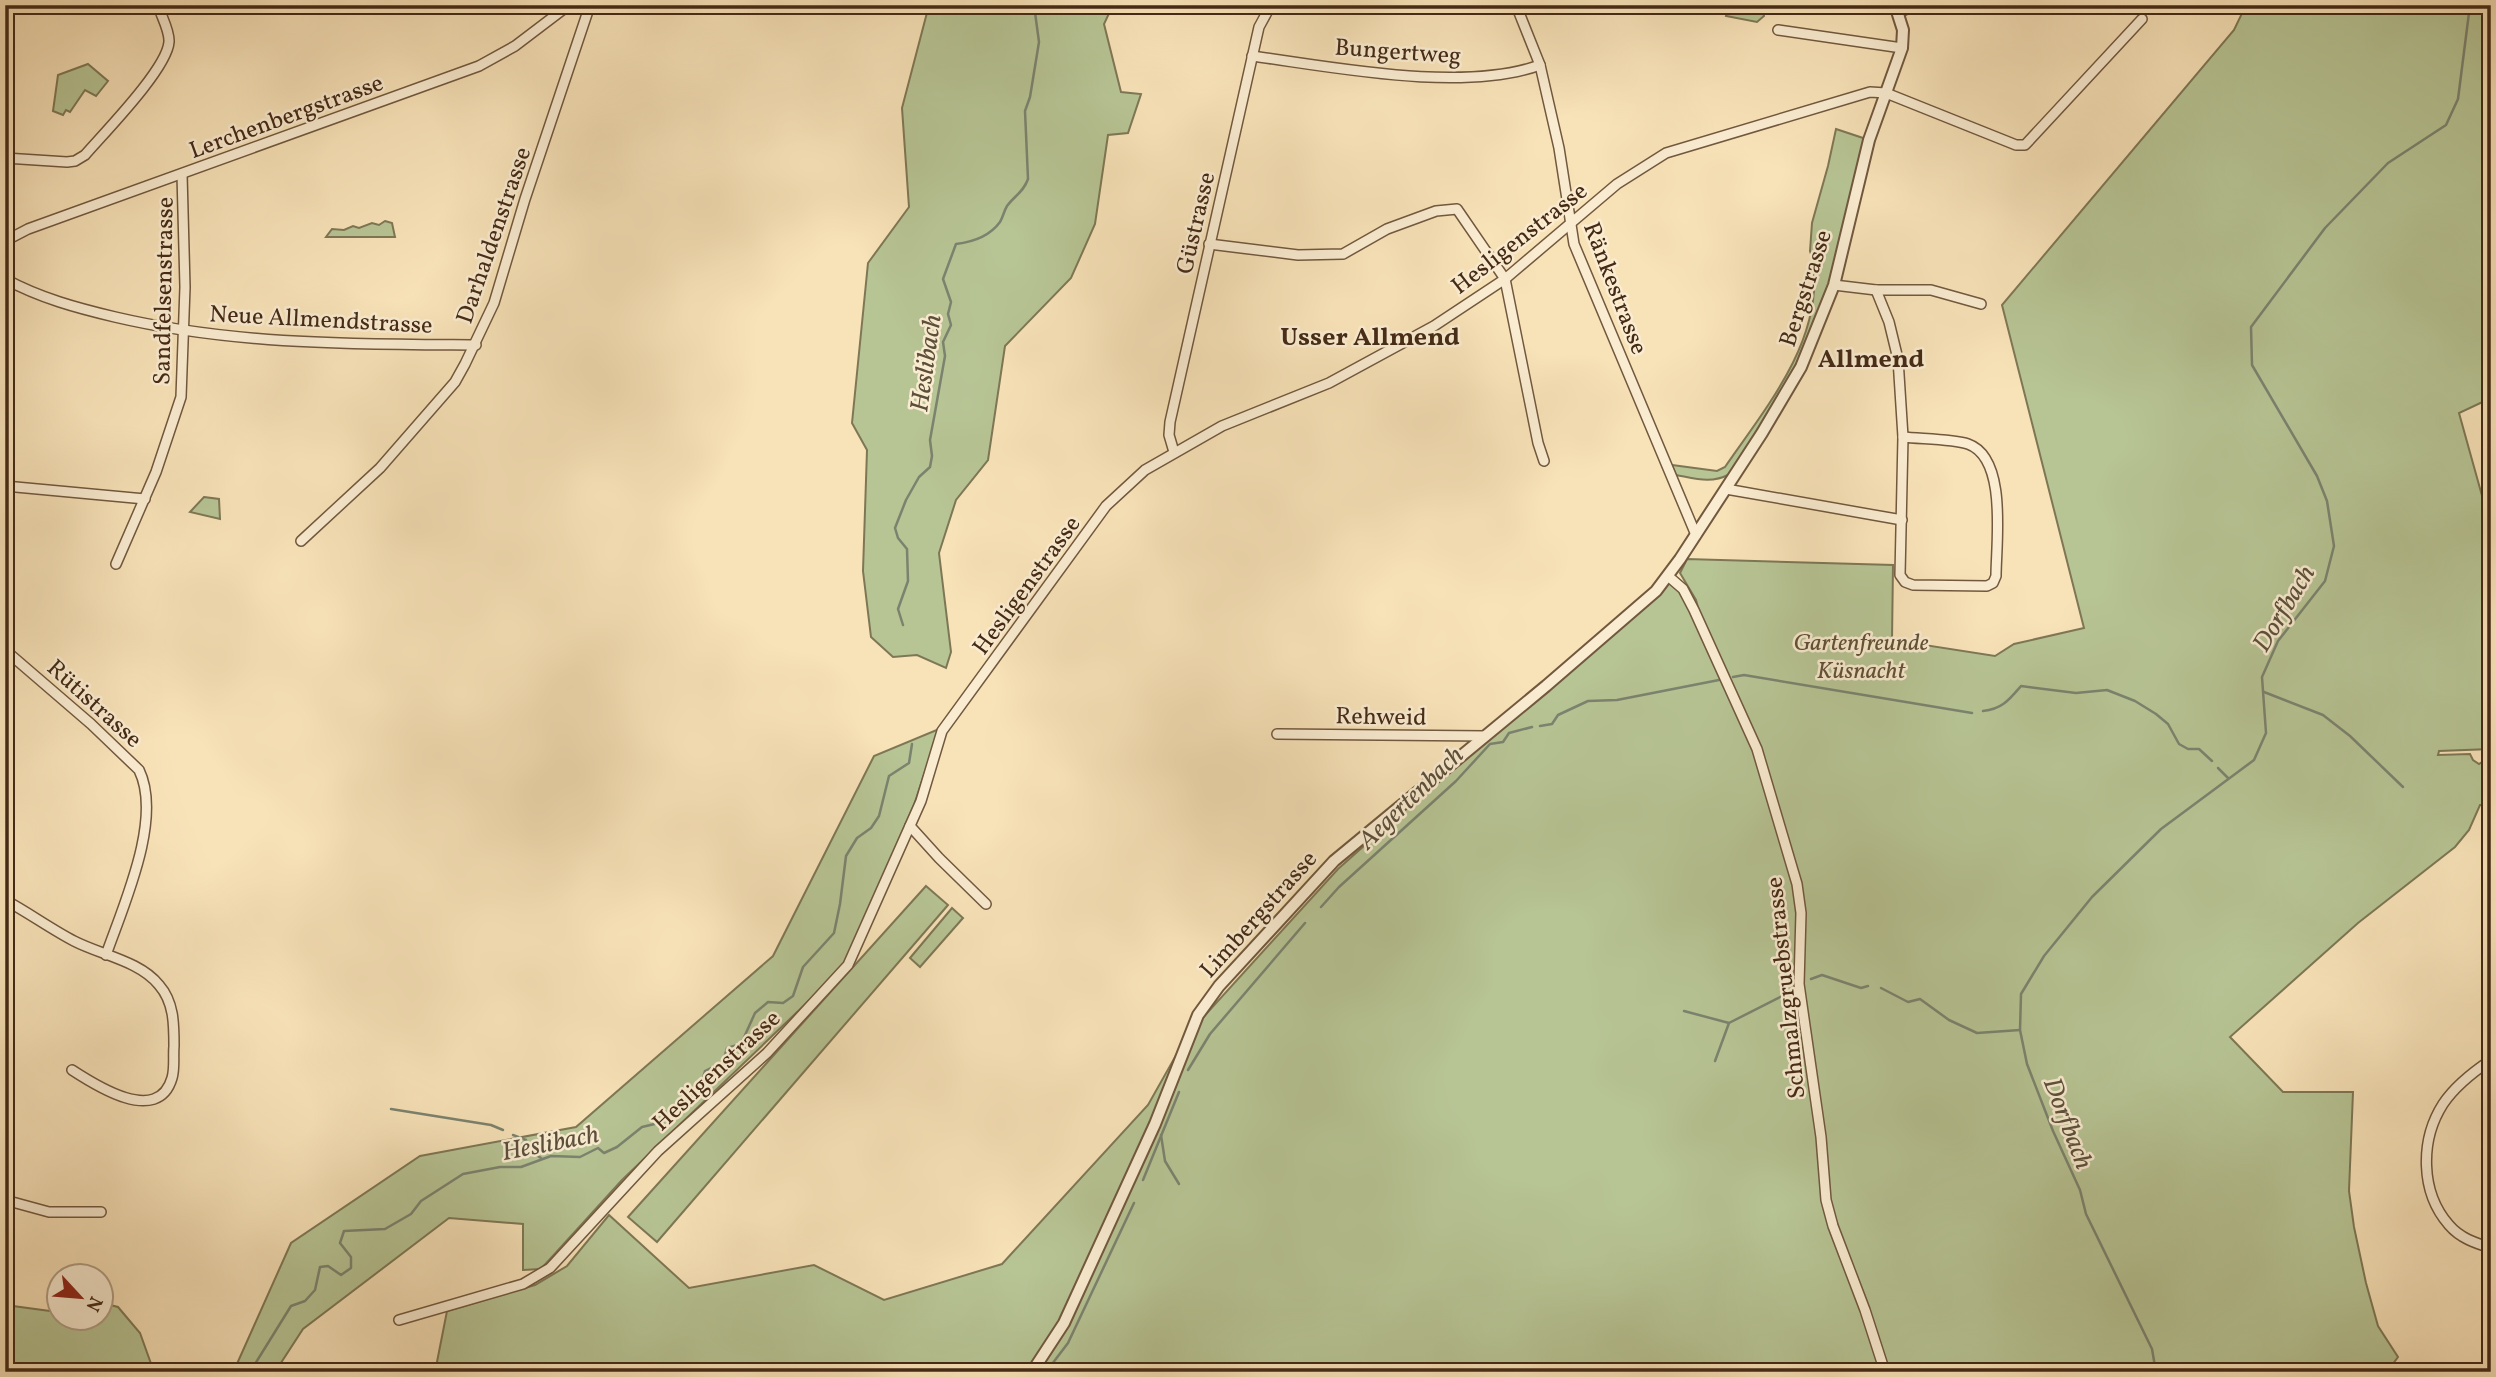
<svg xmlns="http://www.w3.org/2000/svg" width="2496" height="1377" viewBox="0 0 2496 1377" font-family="Vollkorn,serif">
	<rect width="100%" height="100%" fill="#f8e2b8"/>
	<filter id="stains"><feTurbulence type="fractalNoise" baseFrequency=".00286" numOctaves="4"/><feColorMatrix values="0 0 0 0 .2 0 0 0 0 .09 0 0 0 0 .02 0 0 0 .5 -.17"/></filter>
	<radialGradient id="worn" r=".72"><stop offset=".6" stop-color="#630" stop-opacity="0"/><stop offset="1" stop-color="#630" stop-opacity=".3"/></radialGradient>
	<g fill="#b7c494" stroke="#7e7755" stroke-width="2">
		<path d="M929,5H1113L1104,24L1121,92L1141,94L1128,133L1108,135L1095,224L1071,278L1005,346L988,460L956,500L939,553L951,652L946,668L917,655L893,657L871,637L863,571L867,450L852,423L868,263L909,207L902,108Z"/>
		<path d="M2246,5H2491V398L2459,413L2491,528V749L2439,751L2438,755L2470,754L2473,760L2479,764L2491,756V805H2480L2469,830L2455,847L2358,923L2230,1037L2283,1092H2353L2349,1191L2354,1227L2366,1283L2378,1326L2398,1357L2390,1368L2397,1372H435L447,1311L535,1285L567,1266L609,1215L689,1288L814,1265L884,1300L1002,1264L1148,1105L1188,1034L1338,869L1668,576L1700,615L1696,600L1680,573L1687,559L1893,565L1892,640L1995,656L2014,644L2084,628L2002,305L2234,30Z"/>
		<path d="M1728,8L1763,13L1764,16L1757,22L1726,16Z"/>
		<path d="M88,64L108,81L96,96L85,90L70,112L66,110L63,115L53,111L58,75Z"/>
		<path d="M1836,129L1869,140L1829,283L1798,363L1730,474C1711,484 1697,479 1676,475L1672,465L1717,471L1725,467C1765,409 1819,345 1814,272H1817L1810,251L1812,223L1828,166Z"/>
		<path d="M385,221L392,223L395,237H326L332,229L344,230L353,226L359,228L372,223L379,225Z"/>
		<path d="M204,497L219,499L220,519L190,512Z"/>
		<path d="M939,729L914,805L843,968L622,1180L541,1269L523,1270V1224L449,1218L303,1329L275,1372H243L236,1366L291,1243L420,1156L576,1127L773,956L874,756Z"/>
		<path d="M926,886L948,905L657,1242L628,1217Z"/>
		<path d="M952,908L963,918L920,967L910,958Z"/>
		<path d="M102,1303L118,1307L140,1333L154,1372H5V1305L50,1311L59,1310L60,1318H102Z"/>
	</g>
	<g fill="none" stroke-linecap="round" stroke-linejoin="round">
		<g stroke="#7b836f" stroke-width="2.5">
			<path d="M903,625L898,609L908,581L907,549L898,538L895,528L906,500L919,477L930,467L932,456L930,440L945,356L943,342L951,325L948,314L951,302L943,279L956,244C973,242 989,237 1000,222C1003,217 1004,211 1007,206C1015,195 1023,193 1028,179L1025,111L1030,97L1039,42L1034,5"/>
			<path d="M1733,677L1744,675L1972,713"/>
			<path d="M2264,692L2323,715L2350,736L2403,787"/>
			<path d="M1983,711C2002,709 2009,700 2021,686L2076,693L2107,690L2135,701L2156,714L2168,724L2179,744L2188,749H2199L2212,761"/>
			<path d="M1540,726L1552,724L1558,715L1588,701L1617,700L1719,680"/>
			<path d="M2218,768L2228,778"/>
			<path d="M1321,907L1339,887L1456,781L1490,744L1503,742L1509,733L1532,727"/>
			<path d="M1811,979L1822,975L1861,988L1868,986"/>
			<path d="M1881,988L1908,1002L1920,999L1949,1020L1977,1033L2020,1030"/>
			<path d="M1684,1011L1729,1023L1788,993"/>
			<path d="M1715,1061L1729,1023"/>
			<path d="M1188,1070L1210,1034L1305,923"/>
			<path d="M391,1109L491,1125L503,1130"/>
			<path d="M513,1135L526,1140L529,1150L541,1158"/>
			<path d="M1161,1135L1165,1161L1179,1184"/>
			<path d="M1143,1180L1179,1092"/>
			<path d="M250,1372L291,1306L305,1301L315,1290L320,1267L328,1266L341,1275L351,1268V1257L340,1243L344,1231L385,1229L411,1214L421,1201L463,1174L500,1167H521L551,1156L580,1157L598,1148L604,1153L617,1147L642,1127L663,1122L671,1111L700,1089L705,1071L723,1062L727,1048L741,1044L755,1013L768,1002L783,1003L793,996L803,967L834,933L840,904L846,856L857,838L871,828L879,816L889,776L909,763L912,744"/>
			<path d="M1046,1372L1068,1343L1134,1203"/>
			<path d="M2156,1372L2152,1349L2086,1214L2080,1190L2053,1131L2027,1064L2020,1030L2021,994L2044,956L2092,897L2161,829L2254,760L2266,733L2262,677L2278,641L2325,581L2334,546L2327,501L2317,476L2252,365L2251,327L2325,228L2388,163L2446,125L2458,99L2470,5"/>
		</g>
		<defs>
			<g id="minor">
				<path d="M1516,5L1540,65L1559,148L1574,244L1696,535"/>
				<path d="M1898,13L1915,5"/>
				<path d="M1778,30L1902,48"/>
				<path d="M1252,56C1334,67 1462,93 1540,65"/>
				<path d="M5,158L67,162L75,161L85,155C104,133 167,69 169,42C170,31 161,16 158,5"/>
				<path d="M5,241L28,229L479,66L515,46L569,5"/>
				<path d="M1209,244L1298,255L1343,254L1387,229L1436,211L1457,209L1505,279L1538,443L1544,461"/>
				<path d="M5,279C40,298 77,308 115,317C234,345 355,344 476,345"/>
				<path d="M1834,285L1876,290H1931L1981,304"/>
				<path d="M1876,290L1889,322L1898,359L1903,437"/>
				<path d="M1903,437C1921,439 1953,439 1968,444C2008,458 1996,543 1996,576L1993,583L1987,586L1913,585L1905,582L1900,575Z"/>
				<path d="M1174,452L1169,435L1170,422L1259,27L1271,5"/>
				<path d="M5,486L145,499"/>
				<path d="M1726,489L1902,520"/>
				<path d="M301,541L380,468L455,382L465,364L494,303L525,199L590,5"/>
				<path d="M116,564L156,472L181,397L185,287L182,174"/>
				<path d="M1668,576L1683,589L1694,610L1757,749L1797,884L1801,913L1799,984L1821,1137L1826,1200L1833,1226L1865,1310L1885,1372"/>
				<path d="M5,650L91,724L139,770C163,819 123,906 106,955"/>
				<path d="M1277,734L1485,736"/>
				<path d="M910,826L939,858L986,904"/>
				<path d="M5,900C29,913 51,929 74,941C101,955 140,961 159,985C174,1002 174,1024 174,1046C173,1056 175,1068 172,1078C158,1126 95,1085 72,1070"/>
				<path d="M2491,1060C2473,1072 2455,1086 2443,1104C2420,1140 2420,1192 2449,1225C2460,1238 2475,1243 2491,1248"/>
				<path d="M5,1200L49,1212H101"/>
				<path d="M399,1320L523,1284L550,1268L658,1151L767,1053L848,965L921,801L942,731L1106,506L1145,470L1222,426L1329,383L1434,326L1505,279L1617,184L1666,153L1870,92L1886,93L2016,145H2025L2142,19"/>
			</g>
			<path id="tertiary" d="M1032,1372L1064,1323L1155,1124L1198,1015L1219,986L1334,861L1546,686L1656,591L1680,559L1762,433L1801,367L1834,285L1869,140L1902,48L1903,30L1895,5"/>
		</defs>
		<use href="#minor" stroke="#71583e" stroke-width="12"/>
		<use href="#tertiary" stroke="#71583e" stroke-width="14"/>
		<use href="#minor" stroke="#faecd1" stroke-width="9"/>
		<use href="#tertiary" stroke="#faecd1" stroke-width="10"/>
	</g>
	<g text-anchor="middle" stroke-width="5" stroke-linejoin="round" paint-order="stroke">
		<g font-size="24" fill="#442a16" stroke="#faecd1">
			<text transform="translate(1398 51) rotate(4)" y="8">Bungertweg</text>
			<text transform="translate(286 116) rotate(-20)" y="8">Lerchenbergstrasse</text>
			<text transform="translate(1195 223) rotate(-77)" y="8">Güstrasse</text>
			<text transform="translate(493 235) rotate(-71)" y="8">Darhaldenstrasse</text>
			<text transform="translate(1519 238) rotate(-38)" y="8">Hesligenstrasse</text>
			<text transform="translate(1616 288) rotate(69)" y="8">Ränkestrasse</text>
			<text transform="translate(1805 288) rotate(-72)" y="8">Bergstrasse</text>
			<text transform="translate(163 291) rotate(-89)" y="8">Sandfelsenstrasse</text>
			<text transform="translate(321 319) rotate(3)" y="8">Neue Allmendstrasse</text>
			<text transform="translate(1026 585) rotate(-54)" y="8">Hesligenstrasse</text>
			<text transform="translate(95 703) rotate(42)" y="8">Rütistrasse</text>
			<text transform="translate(1381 716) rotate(1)" y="8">Rehweid</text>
			<text transform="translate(1258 914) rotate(-48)" y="8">Limbergstrasse</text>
			<text transform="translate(1785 988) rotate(-96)" y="8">Schmalzgruebstrasse</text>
			<text transform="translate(716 1070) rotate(-43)" y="8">Hesligenstrasse</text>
		</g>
		<g font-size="24" font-style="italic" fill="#615036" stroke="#faecd1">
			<text x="1861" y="650">Gartenfreunde<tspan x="1861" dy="28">Küsnacht</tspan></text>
		</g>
		<g font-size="26" font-weight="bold" fill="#442a16" stroke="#faecd1">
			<text x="1370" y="345">Usser Allmend</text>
			<text x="1871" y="367">Allmend</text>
		</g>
		<g font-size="26" font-style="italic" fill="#5b4f3b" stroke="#faecd1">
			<text transform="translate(925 363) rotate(-82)" y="9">Heslibach</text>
			<text transform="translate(2283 608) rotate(-59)" y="9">Dorfbach</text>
			<text transform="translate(1410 797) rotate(-44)" y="9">Aegertenbach</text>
			<text transform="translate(2069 1123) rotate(69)" y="9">Dorfbach</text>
			<text transform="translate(550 1142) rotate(-11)" y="9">Heslibach</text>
		</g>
	</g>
	<rect width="2496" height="1377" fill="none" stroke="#f8e2b8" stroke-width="28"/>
	<rect x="7" y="7" width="2482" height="1363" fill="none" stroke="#442a16" stroke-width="3.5"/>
	<rect x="14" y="14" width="2468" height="1349" fill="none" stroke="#442a16" stroke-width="2"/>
	<g transform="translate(80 1297) rotate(116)"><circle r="33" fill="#faecd1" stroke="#b19e86" stroke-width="2"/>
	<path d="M0-5L12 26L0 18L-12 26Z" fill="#8f2418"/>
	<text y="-10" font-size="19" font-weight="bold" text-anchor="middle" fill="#442a16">N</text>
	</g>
	<rect width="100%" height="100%" filter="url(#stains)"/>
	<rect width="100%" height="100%" fill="url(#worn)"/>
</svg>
